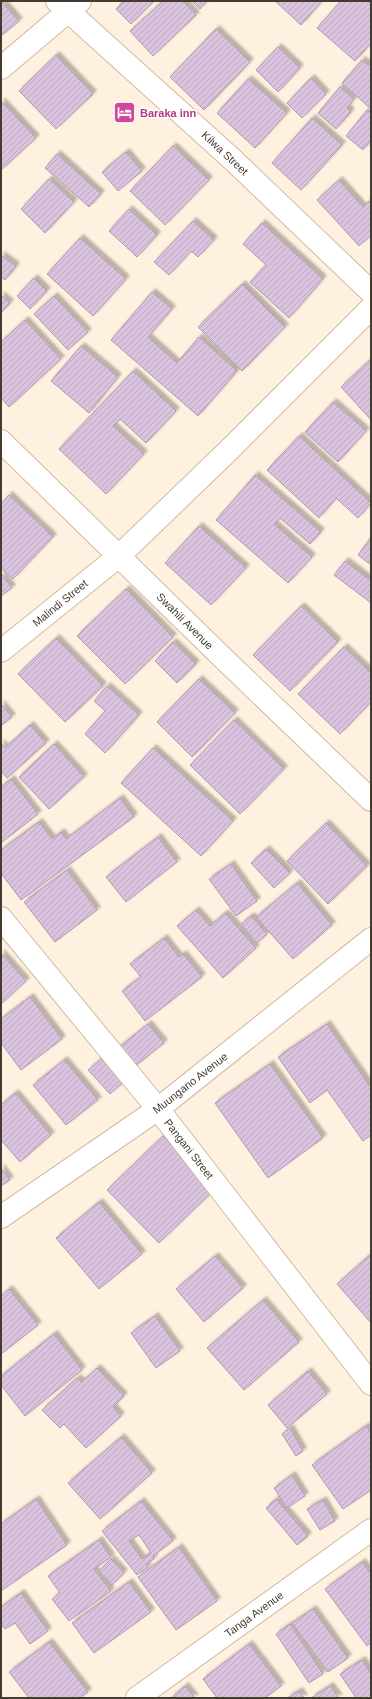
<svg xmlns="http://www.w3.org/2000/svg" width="372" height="1699" viewBox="0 0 372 1699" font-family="Arial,sans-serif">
	<defs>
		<pattern id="building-hatch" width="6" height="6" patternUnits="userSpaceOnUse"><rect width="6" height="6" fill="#dac3de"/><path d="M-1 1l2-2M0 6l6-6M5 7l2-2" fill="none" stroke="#bca8bf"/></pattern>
		<filter id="shadow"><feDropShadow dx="3.5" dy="-3.5" stdDeviation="1" flood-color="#0004"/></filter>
	</defs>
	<rect width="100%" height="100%" fill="#fff1e0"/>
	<g fill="url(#building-hatch)" stroke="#af99b3" fill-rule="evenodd" filter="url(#shadow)">
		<path d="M1,1L19,21L1,36Z"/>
		<path d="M124,1H154L131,24L116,9Z"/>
		<path d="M163,1H183L196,15L153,56L130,31Z"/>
		<path d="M192,1H207L200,9Z"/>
		<path d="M275,1H322L301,25Z"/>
		<path d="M341,1H371V43L355,61L317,28Z"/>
		<path d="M216,29L250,62L204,110L170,77Z"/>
		<path d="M278,47L300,68L278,92L256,70Z"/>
		<path d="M56,55L93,94L56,129L19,91Z"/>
		<path d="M362,60L371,67V109L342,83Z"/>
		<path d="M311,78L326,94L302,118L287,103Z"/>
		<path d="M248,79L287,113L255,148L217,113Z"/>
		<path d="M340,87L354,99L347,108L351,112L336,129L318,113Z"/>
		<path d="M1,101L36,138L1,170Z"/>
		<path d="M367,110L371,114V140L363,150L346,136Z"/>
		<path d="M312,118L342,145L301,190L272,163Z"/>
		<path d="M173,146L209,180L165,225L130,191Z"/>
		<path d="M126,152L142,171L118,191L102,172Z"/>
		<path d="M57,154L101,194L89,207L45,168Z"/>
		<path d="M49,179L74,202L45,233L21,209Z"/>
		<path d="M339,180L363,207L371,200V235L359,246L317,200Z"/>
		<path d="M129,209L157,235L137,257L109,231Z"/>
		<path d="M193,221L214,240L198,257L191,251L169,275L154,262Z"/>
		<path d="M262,223L323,279L289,318L250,282L266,265L243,244Z"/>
		<path d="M80,238L126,279L93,316L47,274Z"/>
		<path d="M1,255L16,266L5,280L1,277Z"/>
		<path d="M34,278L47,291L30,309L17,296Z"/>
		<path d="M242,284L285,327L242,371L198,327Z"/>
		<path d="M152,292L172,309L148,337L177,363L199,337L237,371L198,416L111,340Z"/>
		<path d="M1,295L10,303L1,313Z"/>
		<path d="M54,296L88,332L68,350L34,314Z"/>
		<path d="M25,320L61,359L9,407L1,398V342Z"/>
		<path d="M81,346L118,377L89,413L51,381Z"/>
		<path d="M371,359V420L341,387Z"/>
		<path d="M133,371L176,411L146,443L120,419L113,426L144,454L106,494L59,449Z"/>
		<path d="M333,402L366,431L338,462L305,432Z"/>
		<path d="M299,436L371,503L358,518L336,498L319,518L267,470Z"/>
		<path d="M255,475L321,532L310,544L280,518L274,524L312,557L288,583L216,520Z"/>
		<path d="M9,495L53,537L13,579L1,568V504Z"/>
		<path d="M199,526L246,568L211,605L165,563Z"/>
		<path d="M371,537V565L358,555Z"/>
		<path d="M345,561L371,581V603L334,575Z"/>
		<path d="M1,573L12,588L1,596Z"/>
		<path d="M126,589L173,637L125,684L77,636Z"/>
		<path d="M301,606L338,642L290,691L253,655Z"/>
		<path d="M56,638L103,686L65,722L18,674Z"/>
		<path d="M173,642L196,664L177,683L155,661Z"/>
		<path d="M344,647L371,673V702L340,734L298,694Z"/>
		<path d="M199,679L235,713L192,757L157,722Z"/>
		<path d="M107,686L139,715L105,753L85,734L105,711L94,701Z"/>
		<path d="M1,704L12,717L1,726Z"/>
		<path d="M234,720L284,769L240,814L190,765Z"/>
		<path d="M30,725L46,743L7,778L1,771V743L5,748Z"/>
		<path d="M54,744L84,777L49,809L19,777Z"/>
		<path d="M153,748L233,821L201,856L121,783Z"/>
		<path d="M11,779L38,814L1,843V787Z"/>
		<path d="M120,798L134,817L21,900L1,873V850L39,822L52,839L61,832L66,839Z"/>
		<path d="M326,823L367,866L328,904L287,861Z"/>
		<path d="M158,837L177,862L126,902L106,877Z"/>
		<path d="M266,849L290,873L274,888L251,863Z"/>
		<path d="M231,864L257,901L236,916L209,879Z"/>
		<path d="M67,870L97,910L55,942L24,902Z"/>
		<path d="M297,883L332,925L293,959L256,917Z"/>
		<path d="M196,910L210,926L225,913L256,948L223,978L177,926Z"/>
		<path d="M251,916L267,934L257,943L241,924Z"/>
		<path d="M164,938L179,957L183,954L202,977L145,1021L122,991L141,977L130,964Z"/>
		<path d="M1,953L26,981L1,1004Z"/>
		<path d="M30,997L62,1039L21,1070L1,1043V1019Z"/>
		<path d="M148,1024L164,1043L133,1068L117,1049Z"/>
		<path d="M327,1024L371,1088V1135L363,1141L327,1090L310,1103L278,1057Z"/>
		<path d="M105,1056L127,1079L110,1094L88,1070Z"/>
		<path d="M64,1060L98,1100L66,1125L33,1085Z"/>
		<path d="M270,1064L323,1138L268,1178L215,1103Z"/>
		<path d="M15,1093L51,1135L20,1162L1,1140V1105Z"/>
		<path d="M163,1136L214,1190L159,1243L107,1190Z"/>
		<path d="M1,1168L10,1180L1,1186Z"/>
		<path d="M99,1202L142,1254L99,1289L56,1238Z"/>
		<path d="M371,1254V1323L337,1284Z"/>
		<path d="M215,1256L243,1288L204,1322L176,1289Z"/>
		<path d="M9,1289L38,1325L1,1354V1296Z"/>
		<path d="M263,1300L299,1342L244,1390L207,1348Z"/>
		<path d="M155,1316L180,1351L156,1368L131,1333Z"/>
		<path d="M54,1334L82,1370L25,1416L1,1385V1376Z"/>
		<path d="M97,1368L124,1396L113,1407L121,1416L86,1448L64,1424L60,1428L42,1410L77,1378L82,1382Z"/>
		<path d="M308,1371L327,1394L287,1428L268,1405Z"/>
		<path d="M366,1426L371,1433V1490L343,1509L312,1465Z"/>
		<path d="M290,1428L303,1451L296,1456L282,1434Z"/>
		<path d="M121,1437L152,1473L100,1519L68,1483Z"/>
		<path d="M292,1475L305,1496L287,1508L274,1488Z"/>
		<path d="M36,1499L67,1545L1,1591V1524Z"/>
		<path d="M276,1499L308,1536L297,1545L266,1508Z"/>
		<path d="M323,1500L335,1521L320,1530L307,1509Z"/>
		<path d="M141,1501L173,1541L153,1556L154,1559L146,1564L148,1567L137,1575L102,1531ZM139,1535L151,1553L142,1559L129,1541Z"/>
		<path d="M99,1540L111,1557L94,1569L111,1591L69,1621L52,1599L60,1593L48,1576Z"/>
		<path d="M179,1547L217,1601L176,1630L138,1577Z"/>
		<path d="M111,1559L124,1573L112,1585L99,1571Z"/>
		<path d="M362,1562L371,1574V1643L367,1646L325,1589Z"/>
		<path d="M129,1582L151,1612L94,1653L72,1623Z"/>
		<path d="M21,1593L48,1631L30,1644L15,1623L5,1629L1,1624V1607Z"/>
		<path d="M313,1609L348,1658L328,1672L292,1623Z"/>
		<path d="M290,1624L323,1674L309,1683L276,1634Z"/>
		<path d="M49,1642L88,1692L80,1698H29L9,1672Z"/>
		<path d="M249,1644L281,1686L265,1698H217L203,1679Z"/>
		<path d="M362,1660L371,1674V1698H356L340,1674Z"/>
		<path d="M185,1686L195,1698H171Z"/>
		<path d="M330,1686L339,1698H311Z"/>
		<path d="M299,1691L304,1698H287Z"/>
	</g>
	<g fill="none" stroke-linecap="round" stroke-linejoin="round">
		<defs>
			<g id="street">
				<path d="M57,1L232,159L371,292"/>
				<path d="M1,68L80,1"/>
				<path d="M1,441L225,660L371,800"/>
				<path d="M1,651L119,556L229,450L371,308"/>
				<path d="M1,918L158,1109L371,1384"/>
				<path d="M137,1698L371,1530"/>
			</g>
			<path id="secondary" d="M1,1217L158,1109L371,939"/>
		</defs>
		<use href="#street" stroke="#d1ba9f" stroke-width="24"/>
		<use href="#secondary" stroke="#d1ba9f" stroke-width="24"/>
		<use href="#street" stroke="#fff" stroke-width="22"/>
		<use href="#secondary" stroke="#fff" stroke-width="22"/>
	</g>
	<defs>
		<symbol id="hotel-square" viewBox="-11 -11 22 22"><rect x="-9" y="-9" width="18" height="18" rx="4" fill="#d1479c" stroke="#fff"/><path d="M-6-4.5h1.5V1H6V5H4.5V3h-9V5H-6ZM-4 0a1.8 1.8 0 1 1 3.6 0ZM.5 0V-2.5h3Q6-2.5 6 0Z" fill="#fff"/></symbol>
	</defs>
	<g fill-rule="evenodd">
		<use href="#hotel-square" x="112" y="100" width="25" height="25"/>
	</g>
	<g text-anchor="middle" stroke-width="3" stroke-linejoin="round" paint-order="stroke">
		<g font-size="11" font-weight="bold" fill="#b23c85" stroke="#fff" text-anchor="start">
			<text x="140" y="117">Baraka inn</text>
		</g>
		<g font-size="11" fill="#443b30" stroke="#fff">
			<text transform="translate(225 153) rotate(43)" y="4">Kilwa Street</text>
			<text transform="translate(60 603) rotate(-39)" y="4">Malindi Street</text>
			<text transform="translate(185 621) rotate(45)" y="4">Swahili Avenue</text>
			<text transform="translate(190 1083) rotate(-38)" y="4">Muungano Avenue</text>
			<text transform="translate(189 1149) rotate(52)" y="4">Pangani Street</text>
			<text transform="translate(254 1614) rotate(-36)" y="4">Tanga Avenue</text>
		</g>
	</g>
	<rect width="372" height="1699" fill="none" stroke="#443b30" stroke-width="4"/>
</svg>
